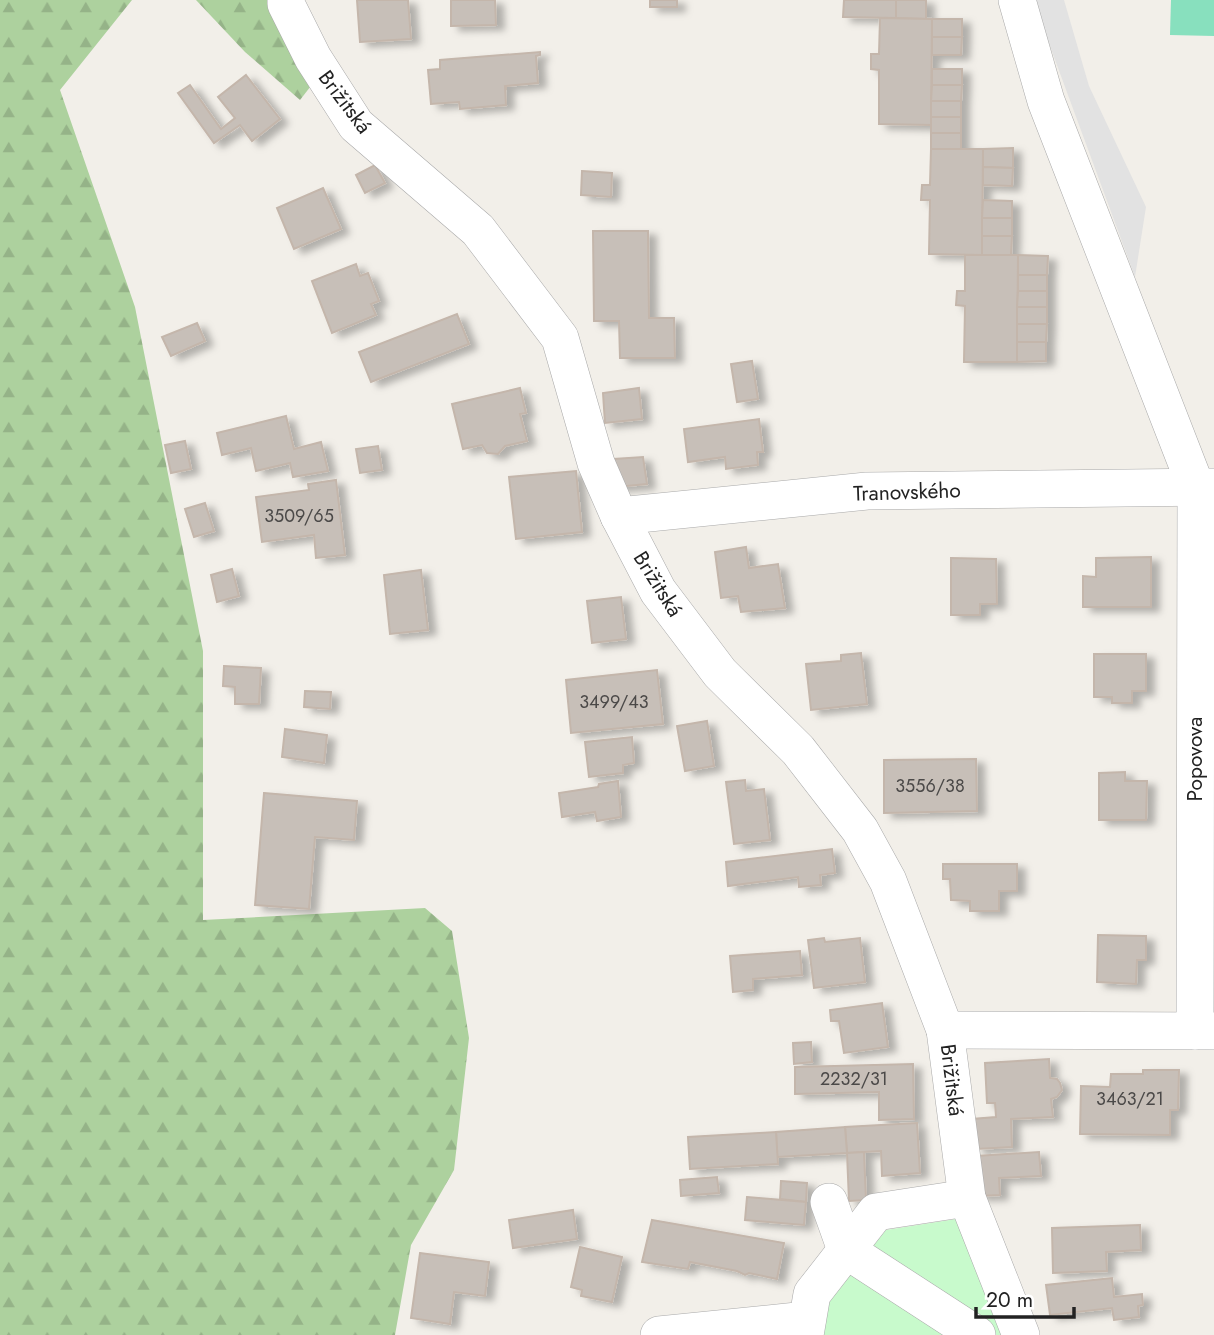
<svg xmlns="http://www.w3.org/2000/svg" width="1214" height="1335" viewBox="0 0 1214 1335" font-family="Jost,sans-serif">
	<defs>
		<pattern id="forest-firs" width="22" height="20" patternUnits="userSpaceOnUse" patternTransform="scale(1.75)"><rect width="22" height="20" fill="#add19e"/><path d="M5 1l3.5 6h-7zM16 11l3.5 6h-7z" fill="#95b388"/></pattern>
		<filter id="shadow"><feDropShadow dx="8" dy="4.5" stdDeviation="3.5" flood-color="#0004"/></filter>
	</defs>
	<rect width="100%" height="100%" fill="#f2efe9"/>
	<g fill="url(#forest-firs)">
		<path d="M0,0H132L60,90L135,307L203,651V920L425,908L452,931L469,1038L454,1170L411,1245L395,1335H0Z"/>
		<path d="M196,0H278L314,82L300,100L245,52Z"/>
	</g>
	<path fill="#c8facc" d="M956,1219L1005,1335H817L823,1302L886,1230Z"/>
	<path fill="#88e0be" d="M1171,0H1214V36L1170,35Z"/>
	<path fill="#e2e2e2" d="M1033,0H1064L1089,86L1146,207L1135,277Z"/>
	<g fill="#c7bfb8" stroke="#c4b6ab" stroke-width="2" filter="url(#shadow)">
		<path d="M357,0H408L411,39L360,42Z"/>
		<path d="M451,0H495L496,25L451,26Z"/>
		<rect x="650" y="0" width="27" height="7"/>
		<path d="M844,0H896V18L843,17Z"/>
		<path d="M896,0H926V19L896,18Z"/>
		<path d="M880,18L932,19L931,125L879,124V70L871,69V54H879Z"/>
		<rect x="932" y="19" width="30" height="18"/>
		<path d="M932,37H962L961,55H932Z"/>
		<path d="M540,52V55L536,56L538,83L506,86V88L505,87L506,105L460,109L459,102L431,104L428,70L440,69V60Z"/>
		<rect x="932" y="69" width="30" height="16"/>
		<path d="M246,75L280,119L252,141L240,125L214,143L178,93L190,85L221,129L235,118L218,97Z"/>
		<path d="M932,85H962L961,101H931Z"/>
		<rect x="931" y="101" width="30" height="16"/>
		<rect x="931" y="117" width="30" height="16"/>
		<rect x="931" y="133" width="30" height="16"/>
		<path d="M1013,148V168L983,167V149Z"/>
		<path d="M931,149H983L982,255L929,254L930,200H921L922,185H930Z"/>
		<path d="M375,165L385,183L365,193L356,175Z"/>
		<path d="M983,167L1013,168L1012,186L983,185Z"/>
		<path d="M582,171L612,173L611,197L581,195Z"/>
		<path d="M323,188L341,229L294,249L277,208Z"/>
		<path d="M983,200L1012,201V218H982Z"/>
		<rect x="982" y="218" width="30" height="18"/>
		<path d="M593,231H648L649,318H674L675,358H620L619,321H594Z"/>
		<path d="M982,236H1012L1011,255H982Z"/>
		<path d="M965,255H1018L1017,362H964L965,306L956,305L957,291H965Z"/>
		<path d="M1018,255L1048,256L1047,275H1018Z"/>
		<path d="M356,264L360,276L368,273L379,301L371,304L376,315L332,333L312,281Z"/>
		<rect x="1018" y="275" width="29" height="16"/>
		<path d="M1018,291H1047V307H1017Z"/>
		<rect x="1017" y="307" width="30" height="17"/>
		<path d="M457,314L469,344L371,382L359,352Z"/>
		<path d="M197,323L205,341L171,356L162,337Z"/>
		<path d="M1017,324H1047L1046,342H1017Z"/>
		<path d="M1017,342H1046V361L1017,362Z"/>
		<path d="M752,361L758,399L737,402L731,364Z"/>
		<path d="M520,388L526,413L520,414L527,441L505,446L498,454L487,453L482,445L463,449L452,404Z"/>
		<path d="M639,388L642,419L605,423L603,393Z"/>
		<path d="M286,416L294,449L321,442L328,471L293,477L290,463L256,471L251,448L222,455L217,433Z"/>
		<path d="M759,419L763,452H757L758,465L726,469L725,457L688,462L684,429Z"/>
		<path d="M185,441L191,469L171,473L165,445Z"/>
		<path d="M378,446L382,470L360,473L356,449Z"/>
		<path d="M643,457L647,484L616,487L614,459Z"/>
		<path d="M576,471L582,532L516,539L509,477Z"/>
		<path d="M336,480L345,555L316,558L314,535L262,542L256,497L309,490L308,484Z"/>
		<path d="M205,503L214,531L194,537L185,509Z"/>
		<path d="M746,547L749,568L778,564L785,608L741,612L738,596L721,598L715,552Z"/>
		<path d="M1151,557V607H1083V576L1096,577V558Z"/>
		<path d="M951,558L996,559L997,604H980V615H951Z"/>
		<path d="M232,569L239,596L217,602L211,575Z"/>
		<path d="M421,570L428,630L390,634L384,575Z"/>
		<path d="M621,597L626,639L592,643L587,601Z"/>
		<path d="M861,653L867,704L811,710L806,664L841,661V655Z"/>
		<path d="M1094,654H1146V691H1132V703H1112V697H1094Z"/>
		<path d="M224,666L261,668L259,704H235V687L223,686Z"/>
		<path d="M657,670L663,724L571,733L566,680Z"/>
		<path d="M305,691L331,692L330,709L304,707Z"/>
		<path d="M707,721L714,766L685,771L677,726Z"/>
		<path d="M285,729L327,735L324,763L282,757Z"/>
		<path d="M632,737L634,763L623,765V773L589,777L585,742Z"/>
		<path d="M976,759L977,811L884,813V760Z"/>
		<path d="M1125,772V781H1147L1146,820H1099V773Z"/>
		<path d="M745,780L746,791L764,789L770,840L734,844L726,782Z"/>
		<path d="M618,781L621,817L597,821L595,812L562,817L559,793L598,787L599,784Z"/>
		<path d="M264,793L357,801L354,840L315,837L309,909L255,905Z"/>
		<path d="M832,849L835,873L820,875L821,885L799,887L798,877L728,886L726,862Z"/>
		<path d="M943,864H1017V891H999V911H970V901L951,900L950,879H943Z"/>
		<path d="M1098,935L1146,936V960H1137L1136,984L1097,982Z"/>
		<path d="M824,938L825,942L860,938L865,982L814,988L808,940Z"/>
		<path d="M800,951L802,975L753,979V990L733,992L730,956Z"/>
		<path d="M882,1003L888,1047L844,1053L839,1021H831L830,1010Z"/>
		<path d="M811,1042L812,1062L794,1064L793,1043Z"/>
		<path d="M1049,1059L1050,1078L1057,1079L1060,1083L1062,1090L1057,1097L1051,1099L1053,1117L1011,1119L1012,1147L976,1149L972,1119L996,1117L995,1103H987L985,1063Z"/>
		<path d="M913,1064L914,1119L879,1120V1092L795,1094V1067Z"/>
		<path d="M1143,1070H1179L1178,1110H1170V1135L1080,1134L1081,1086L1110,1087L1111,1074H1143Z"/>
		<path d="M917,1123L920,1173L882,1176L881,1151L847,1153L845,1127Z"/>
		<path d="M845,1127L847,1153L777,1157L776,1132Z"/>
		<path d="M776,1132L778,1164L690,1169L688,1137Z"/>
		<path d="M864,1152L866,1200L849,1201L847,1153Z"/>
		<path d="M1039,1152L1041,1176L999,1178L1000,1195L978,1196L976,1156Z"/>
		<path d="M717,1177L719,1193L681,1196L680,1180Z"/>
		<path d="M781,1181L807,1183L806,1202L780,1199Z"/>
		<path d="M747,1197L806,1202L804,1225L745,1220Z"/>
		<path d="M573,1210L577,1239L513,1248L509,1220Z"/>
		<path d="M652,1220L784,1243L777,1279L749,1273L745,1275L737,1271L690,1262L688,1269L642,1262Z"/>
		<path d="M1140,1225L1141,1250L1106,1252L1107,1271L1053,1273L1052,1228Z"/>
		<path d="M580,1247L622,1257L612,1302L581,1296L582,1290L571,1287Z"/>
		<path d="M420,1253L489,1262L485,1296L454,1292L450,1324L411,1318Z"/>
		<path d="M1112,1278L1114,1297L1142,1294L1143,1305L1138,1306L1139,1317L1114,1320L1112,1308L1050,1315L1046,1285Z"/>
	</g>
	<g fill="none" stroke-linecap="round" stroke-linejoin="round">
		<defs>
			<g id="minor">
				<path d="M286,0V4L313,58L356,125L478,230L560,338L596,463L619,516L658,591L720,673L798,750L860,830L888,881L945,1030L967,1198L1021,1335"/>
				<path d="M1017,0L1046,101L1196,487L1195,1031"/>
				<path d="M619,516L867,491L1214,487"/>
				<path d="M945,1030L1214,1031"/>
				<path d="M829,1202L846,1250L977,1335"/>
				<path d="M659,1335L807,1320"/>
				<path d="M805,1335L812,1294L876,1212L967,1198"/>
			</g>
		</defs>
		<use href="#minor" stroke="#a9a9a9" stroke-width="38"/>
		<use href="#minor" stroke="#fff" stroke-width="37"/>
	</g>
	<g text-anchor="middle" stroke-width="5" stroke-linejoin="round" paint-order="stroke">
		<g font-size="18" fill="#4b4948">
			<text x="299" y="522">3509/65</text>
			<text x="614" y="708">3499/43</text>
			<text x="930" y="792">3556/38</text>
			<text x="854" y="1085">2232/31</text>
			<text x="1130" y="1105">3463/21</text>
		</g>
		<g font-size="21" fill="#222" stroke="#fff">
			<text transform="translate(345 102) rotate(53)" y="7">Brižitská</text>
			<text transform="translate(907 492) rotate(-2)" y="7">Tranovského</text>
			<text transform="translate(658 584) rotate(58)" y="7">Brižitská</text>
			<text transform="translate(1195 759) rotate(-90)" y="7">Popovova</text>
			<text transform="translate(952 1080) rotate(83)" y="7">Brižitská</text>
		</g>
	</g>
	<path d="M976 1307v10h98v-10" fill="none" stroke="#222222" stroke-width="3.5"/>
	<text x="986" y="1307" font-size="21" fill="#222222" stroke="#ffffff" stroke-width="5" paint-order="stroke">20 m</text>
</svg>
